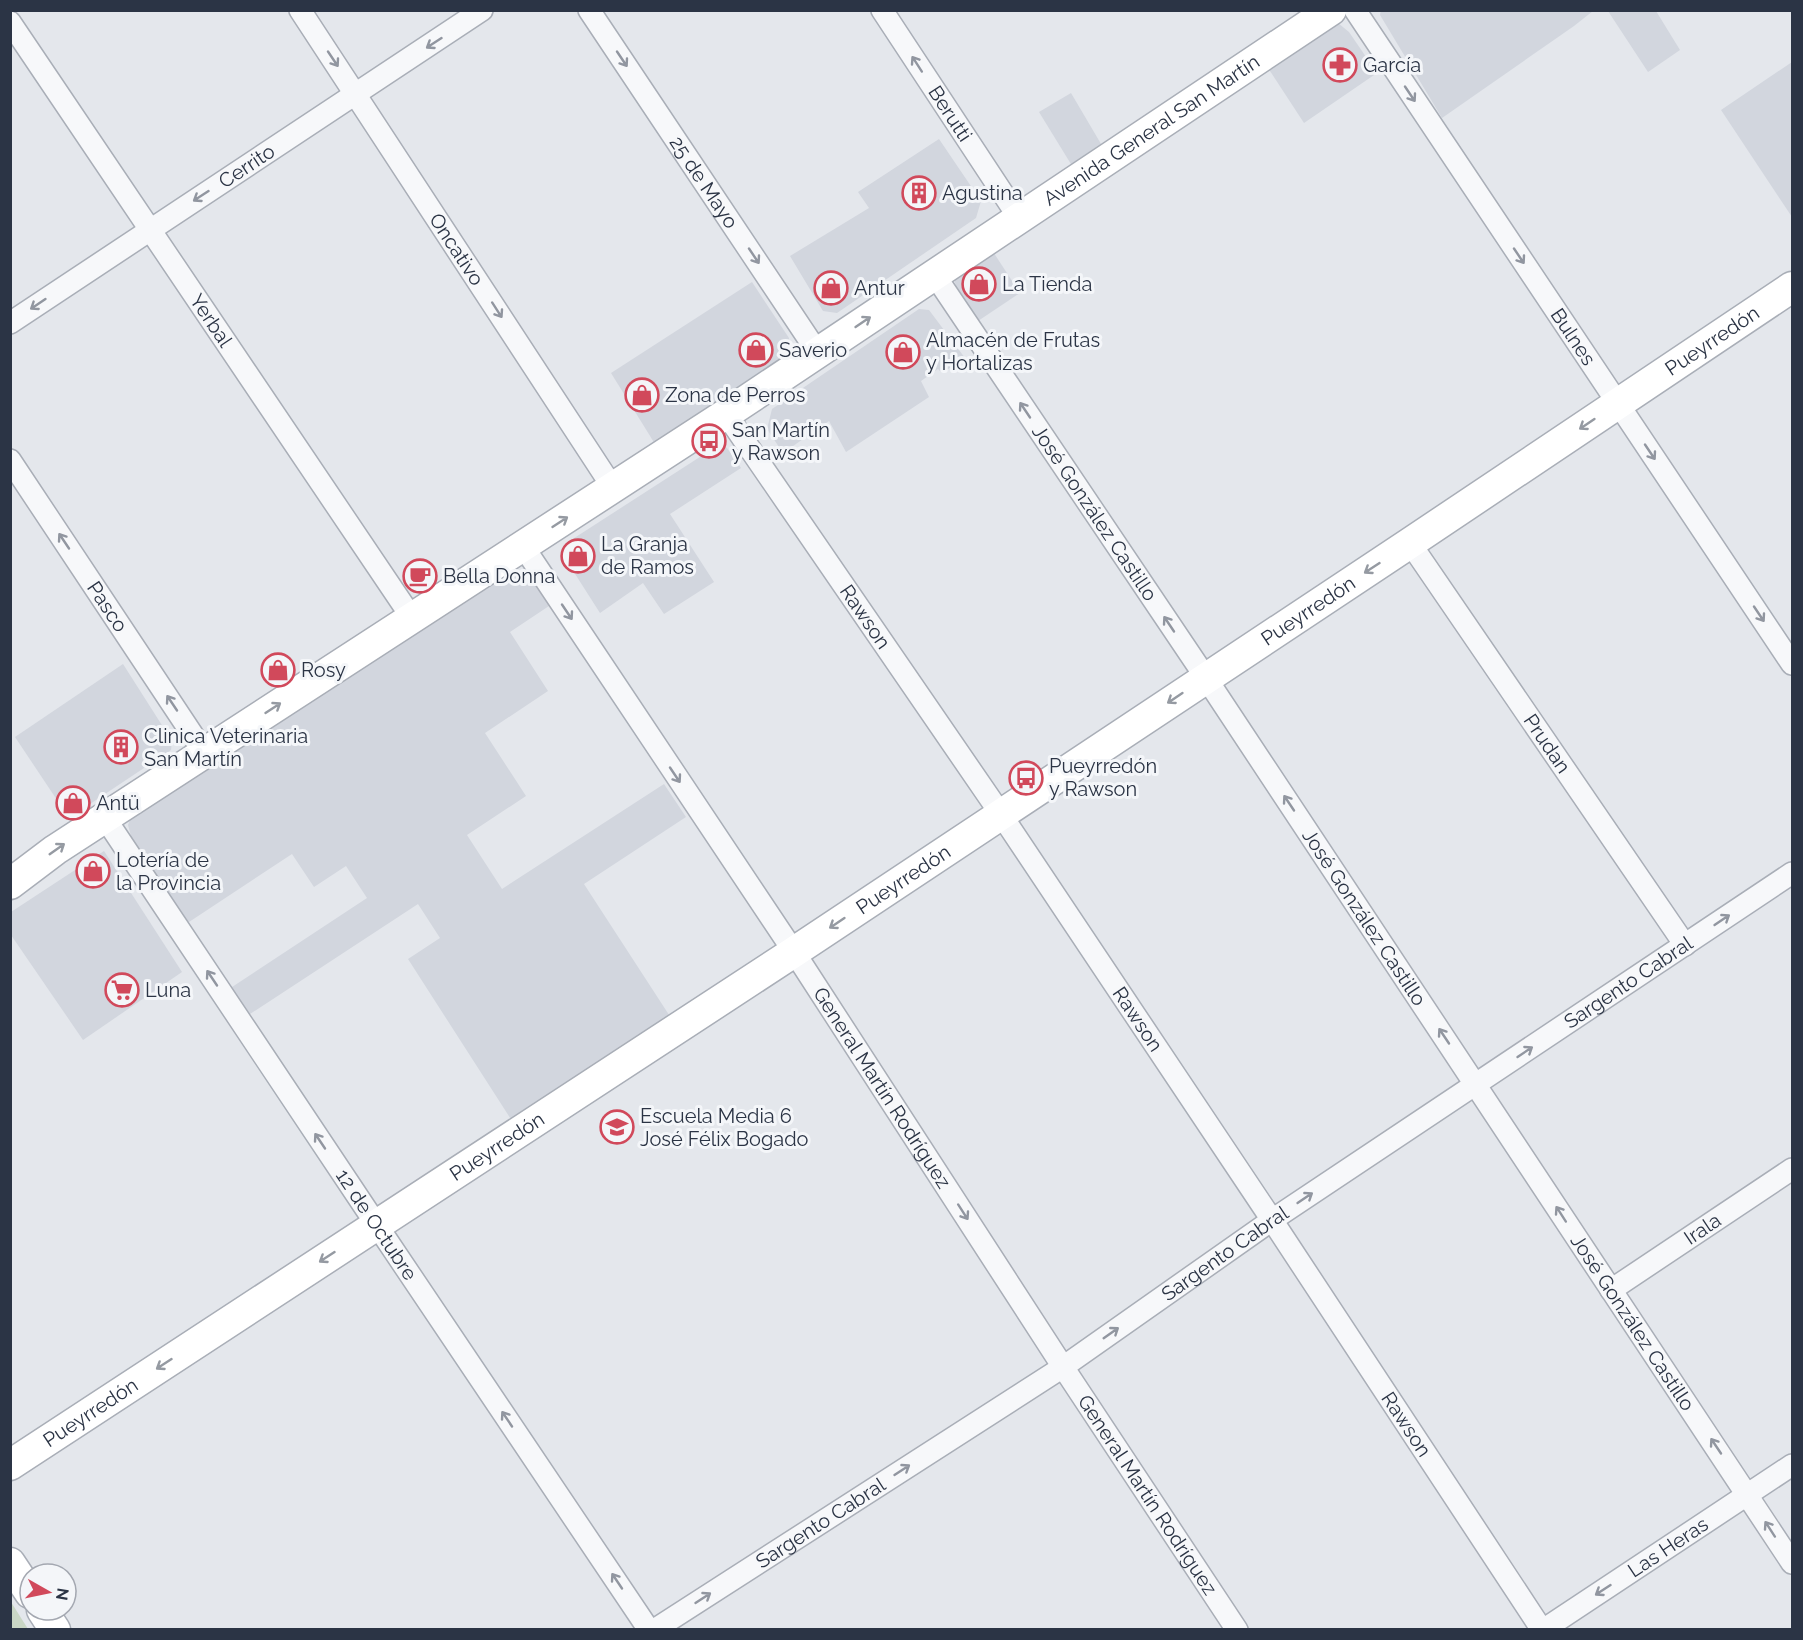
<svg xmlns="http://www.w3.org/2000/svg" width="1803" height="1640" viewBox="0 0 1803 1640" font-family="Raleway,sans-serif">
	<rect width="100%" height="100%" fill="#e4e7ec"/>
	<g fill="#d2d6de">
		<path d="M1381,10H1593V11L1574,26L1442,118L1380,15Z"/>
		<path d="M1608,11H1656L1680,50L1648,72Z"/>
		<path d="M1338,23L1349,32L1377,73L1304,123L1266,65Z"/>
		<path d="M1792,62V217L1721,110Z"/>
		<path d="M1071,93L1104,149L1074,169L1039,112Z"/>
		<path d="M939,139L981,201L976,218L837,313L823,311L790,256L869,208L858,192Z"/>
		<path d="M988,244L1020,293L978,321L957,289L953,276Z"/>
		<path d="M752,282L789,338V349L781,361L655,444L611,373Z"/>
		<path d="M919,309L929,310L965,358L942,373L938,369L921,381L929,397L846,452L829,421L783,453L767,429L772,409Z"/>
		<path d="M720,444L727,448L741,468L670,514L714,582L664,614L643,583L600,613L563,555L565,544Z"/>
		<path d="M515,571L534,582L549,606L510,632L548,691L485,733L526,796L467,835L502,889L664,784L686,817L584,884L673,1021L514,1124L408,959L440,938L418,904L247,1016L229,989L367,898L346,866L314,887L292,854L186,924L132,840L128,825L133,811L496,574Z"/>
		<path d="M123,664L172,741L171,750L69,818L15,737Z"/>
		<path d="M104,851L182,972L83,1040L11,935V912Z"/>
	</g>
	<path fill="#c9d6c5" d="M11,1602L28,1629H11Z"/>
	<g fill="none" stroke-linecap="round" stroke-linejoin="round">
		<defs>
			<g id="street">
				<path id="s1" d="M300,10L613,488"/>
				<path id="s2" d="M589,10L818,353"/>
				<path id="s3" d="M882,10L1019,218"/>
				<path id="s4" d="M1355,10L1792,664"/>
				<path id="s5" d="M10,22L412,618"/>
				<path id="s6" d="M934,274L1206,678L1792,1563"/>
				<path id="s7" d="M10,323L482,10"/>
				<path id="s8" d="M726,414L1000,813L1272,1220L1542,1630"/>
				<path id="s9" d="M10,460L204,752"/>
				<path id="s10" d="M1410,543L1685,945"/>
				<path id="s11" d="M523,546L798,958L1063,1367L1237,1630"/>
				<path id="s12" d="M105,818L376,1224L649,1630"/>
				<path id="s13" d="M1611,1290L1792,1169"/>
				<path id="s14" d="M654,1630L1063,1367L1272,1220L1792,873"/>
				<path id="s15" d="M1543,1630L1792,1465"/>
			</g>
			<g id="secondary">
				<path id="s16" d="M10,884L55,850L726,414L1331,10"/>
				<path id="s17" d="M10,1465L794,952L1410,543L1792,287"/>
				<path d="M10,1563L30,1593"/>
				<path d="M42,1610L55,1630"/>
			</g>
		</defs>
		<use href="#street" stroke="#a9aeb7" stroke-width="24"/>
		<use href="#secondary" stroke="#a9aeb7" stroke-width="33"/>
		<use href="#street" stroke="#f7f8fa" stroke-width="21"/>
		<use href="#secondary" stroke="#fff" stroke-width="30"/>
	</g>
	<defs><path id="oneway-shaft" d="M-6 0H5M1.5-3L5.5 0L1.5 3" fill="none" stroke-width="1.6" stroke-linecap="round" stroke-linejoin="round" transform="scale(1.5)"/></defs>
	<g stroke="#9196a0">
		<use href="#oneway-shaft" transform="translate(434 43) rotate(147)"/>
		<use href="#oneway-shaft" transform="translate(333 59) rotate(56)"/>
		<use href="#oneway-shaft" transform="translate(622 59) rotate(56)"/>
		<use href="#oneway-shaft" transform="translate(917 64) rotate(-123)"/>
		<use href="#oneway-shaft" transform="translate(1410 94) rotate(56)"/>
		<use href="#oneway-shaft" transform="translate(201 196) rotate(147)"/>
		<use href="#oneway-shaft" transform="translate(754 256) rotate(56)"/>
		<use href="#oneway-shaft" transform="translate(1519 256) rotate(56)"/>
		<use href="#oneway-shaft" transform="translate(38 304) rotate(146)"/>
		<use href="#oneway-shaft" transform="translate(497 310) rotate(57)"/>
		<use href="#oneway-shaft" transform="translate(1025 410) rotate(-124)"/>
		<use href="#oneway-shaft" transform="translate(1650 452) rotate(56)"/>
		<use href="#oneway-shaft" transform="translate(64 541) rotate(-124)"/>
		<use href="#oneway-shaft" transform="translate(567 612) rotate(56)"/>
		<use href="#oneway-shaft" transform="translate(1759 614) rotate(56)"/>
		<use href="#oneway-shaft" transform="translate(1169 624) rotate(-124)"/>
		<use href="#oneway-shaft" transform="translate(172 703) rotate(-124)"/>
		<use href="#oneway-shaft" transform="translate(675 775) rotate(56)"/>
		<use href="#oneway-shaft" transform="translate(1289 803) rotate(-124)"/>
		<use href="#oneway-shaft" transform="translate(1722 920) rotate(-34)"/>
		<use href="#oneway-shaft" transform="translate(212 978) rotate(-124)"/>
		<use href="#oneway-shaft" transform="translate(1444 1036) rotate(-124)"/>
		<use href="#oneway-shaft" transform="translate(1525 1052) rotate(-34)"/>
		<use href="#oneway-shaft" transform="translate(320 1141) rotate(-124)"/>
		<use href="#oneway-shaft" transform="translate(1305 1198) rotate(-34)"/>
		<use href="#oneway-shaft" transform="translate(963 1212) rotate(57)"/>
		<use href="#oneway-shaft" transform="translate(1561 1214) rotate(-123)"/>
		<use href="#oneway-shaft" transform="translate(1111 1333) rotate(-35)"/>
		<use href="#oneway-shaft" transform="translate(507 1419) rotate(-124)"/>
		<use href="#oneway-shaft" transform="translate(1716 1446) rotate(-124)"/>
		<use href="#oneway-shaft" transform="translate(902 1470) rotate(-33)"/>
		<use href="#oneway-shaft" transform="translate(1770 1529) rotate(-123)"/>
		<use href="#oneway-shaft" transform="translate(617 1581) rotate(-124)"/>
		<use href="#oneway-shaft" transform="translate(1603 1590) rotate(147)"/>
		<use href="#oneway-shaft" transform="translate(703 1598) rotate(-33)"/>
	</g>
	<g stroke="#959aa2">
		<use href="#oneway-shaft" transform="translate(863 322) rotate(-34)"/>
		<use href="#oneway-shaft" transform="translate(1587 424) rotate(146)"/>
		<use href="#oneway-shaft" transform="translate(560 522) rotate(-33)"/>
		<use href="#oneway-shaft" transform="translate(1372 568) rotate(147)"/>
		<use href="#oneway-shaft" transform="translate(1175 698) rotate(146)"/>
		<use href="#oneway-shaft" transform="translate(273 708) rotate(-33)"/>
		<use href="#oneway-shaft" transform="translate(57 849) rotate(-35)"/>
		<use href="#oneway-shaft" transform="translate(837 923) rotate(146)"/>
		<use href="#oneway-shaft" transform="translate(327 1257) rotate(147)"/>
		<use href="#oneway-shaft" transform="translate(164 1364) rotate(147)"/>
	</g>
	<defs>
		<symbol id="pharmacy-ring" viewBox="-11 -11 22 22"><circle r="9.5" fill="#f4f6f9" stroke="#d1495b" stroke-width="1.5"/><path d="M-2-6h4v4h4v4h-4v4h-4v-4h-4v-4h4Z" fill="#d1495b"/></symbol>
		<symbol id="building-ring" viewBox="-11 -11 22 22"><circle r="9.5" fill="#f4f6f9" stroke="#d1495b" stroke-width="1.5"/><path d="M-4-6H4V6H1V3H-1V6H-4ZM-2.5-4.3h1.7v1.8h-1.7ZM.8-4.3h1.7v1.8H.8ZM-2.5-1h1.7V.8h-1.7ZM.8-1h1.7V.8H.8Z" fill="#d1495b"/></symbol>
		<symbol id="shop-ring" viewBox="-11 -11 22 22"><circle r="9.5" fill="#f4f6f9" stroke="#d1495b" stroke-width="1.5"/><path d="M-5-2.5h2.3a2.7 3.5 0 0 1 5.4 0H5L5.5 6h-11ZM-1.5-2.5h3a1.5 2.3 0 0 0-3 0Z" fill="#d1495b"/></symbol>
		<symbol id="bus-ring" viewBox="-11 -11 22 22"><circle r="9.5" fill="#f4f6f9" stroke="#d1495b" stroke-width="1.5"/><path d="M-5-6H5V4H4V6H2V4H-2V6H-4V4H-5ZM-3.5-4V0h7V-4ZM-3.5 1.2v1.5H-2V1.2ZM2 1.2v1.5H3.5V1.2Z" fill="#d1495b"/></symbol>
		<symbol id="cafe-ring" viewBox="-11 -11 22 22"><circle r="9.5" fill="#f4f6f9" stroke="#d1495b" stroke-width="1.5"/><path d="M-5.5-4.5H6V0H3Q3 3.5 0 3.5H-2.5Q-5.5 3.5-5.5 0ZM3-3.2v2h1.7v-2ZM-6 4.5H4V6H-6Z" fill="#d1495b"/></symbol>
		<symbol id="supermarket-ring" viewBox="-11 -11 22 22"><circle r="9.5" fill="#f4f6f9" stroke="#d1495b" stroke-width="1.5"/><path d="M-6-5.5h2.5l.6 2H6L4.5 2H-2.5L-4.4-4H-6ZM-1.5 3.2a1.3 1.3 0 1 0 .1 0ZM3 3.2a1.3 1.3 0 1 0 .1 0Z" fill="#d1495b"/></symbol>
		<symbol id="school-ring" viewBox="-11 -11 22 22"><circle r="9.5" fill="#f4f6f9" stroke="#d1495b" stroke-width="1.5"/><path d="M0-5L7-2L0 1L-7-2ZM-4 1L0 2.5L4 1V4Q0 6-4 4Z" fill="#d1495b"/></symbol>
	</defs>
	<g fill-rule="evenodd">
		<use href="#pharmacy-ring" x="1321" y="46" width="38" height="38"/>
		<use href="#building-ring" x="900" y="174" width="38" height="38"/>
		<use href="#shop-ring" x="960" y="265" width="38" height="38"/>
		<use href="#shop-ring" x="812" y="269" width="38" height="38"/>
		<use href="#shop-ring" x="737" y="331" width="38" height="38"/>
		<use href="#shop-ring" x="884" y="333" width="38" height="38"/>
		<use href="#shop-ring" x="623" y="376" width="38" height="38"/>
		<use href="#bus-ring" x="690" y="422" width="38" height="38"/>
		<use href="#shop-ring" x="559" y="537" width="38" height="38"/>
		<use href="#cafe-ring" x="401" y="557" width="38" height="38"/>
		<use href="#shop-ring" x="259" y="651" width="38" height="38"/>
		<use href="#building-ring" x="102" y="728" width="38" height="38"/>
		<use href="#bus-ring" x="1007" y="759" width="38" height="38"/>
		<use href="#shop-ring" x="54" y="784" width="38" height="38"/>
		<use href="#shop-ring" x="74" y="852" width="38" height="38"/>
		<use href="#supermarket-ring" x="103" y="971" width="38" height="38"/>
		<use href="#school-ring" x="598" y="1108" width="38" height="38"/>
	</g>
	<g text-anchor="middle" stroke-width="6" stroke-linejoin="round" paint-order="stroke">
		<g font-size="20" fill="#2b3445" stroke="#f4f6f9" text-anchor="start">
			<text x="1363" y="72">García</text>
			<text x="942" y="200">Agustina</text>
			<text x="1002" y="291">La Tienda</text>
			<text x="854" y="295">Antur</text>
			<text x="926" y="347">Almacén de Frutas<tspan x="926" dy="23">y Hortalizas</tspan></text>
			<text x="779" y="357">Saverio</text>
			<text x="665" y="402">Zona de Perros</text>
			<text x="732" y="437">San Martín<tspan x="732" dy="23">y Rawson</tspan></text>
			<text x="601" y="551">La Granja<tspan x="601" dy="23">de Ramos</tspan></text>
			<text x="443" y="583">Bella Donna</text>
			<text x="301" y="677">Rosy</text>
			<text x="144" y="743">Clinica Veterinaria<tspan x="144" dy="23">San Martín</tspan></text>
			<text x="1049" y="773">Pueyrredón<tspan x="1049" dy="23">y Rawson</tspan></text>
			<text x="96" y="810">Antü</text>
			<text x="116" y="867">Lotería de<tspan x="116" dy="23">la Provincia</tspan></text>
			<text x="145" y="997">Luna</text>
			<text x="640" y="1123">Escuela Media 6<tspan x="640" dy="23">José Félix Bogado</tspan></text>
		</g>
		<g font-size="20" fill="#2b3445" stroke="#f4f6f9">
			<text dy="7" stroke="none"><textPath href="#s3" startOffset="124">Berutti</textPath></text>
			<text dy="7" stroke="none"><textPath href="#s16" startOffset="1368">Avenida General San Martín</textPath></text>
			<text dy="7" stroke="none"><textPath href="#s7" startOffset="284">Cerrito</textPath></text>
			<text dy="7" stroke="none"><textPath href="#s2" startOffset="207">25 de Mayo</textPath></text>
			<text dy="7" stroke="none"><textPath href="#s1" startOffset="286">Oncativo</textPath></text>
			<text dy="7" stroke="none"><textPath href="#s5" startOffset="360">Yerbal</textPath></text>
			<text dy="7" stroke="none"><textPath href="#s4" startOffset="393">Bulnes</textPath></text>
			<text dy="7" stroke="none"><textPath href="#s17" startOffset="2040">Pueyrredón</textPath></text>
			<text dy="7" stroke="none"><textPath href="#s6" startOffset="288">José González Castillo</textPath></text>
			<text dy="7" stroke="none"><textPath href="#s9" startOffset="176">Pasco</textPath></text>
			<text dy="7" stroke="none"><textPath href="#s17" startOffset="1554">Pueyrredón</textPath></text>
			<text dy="7" stroke="none"><textPath href="#s8" startOffset="246">Rawson</textPath></text>
			<text dy="7" stroke="none"><textPath href="#s10" startOffset="243">Prudan</textPath></text>
			<text dy="7" stroke="none"><textPath href="#s17" startOffset="1068">Pueyrredón</textPath></text>
			<text dy="7" stroke="none"><textPath href="#s6" startOffset="774">José González Castillo</textPath></text>
			<text dy="7" stroke="none"><textPath href="#s14" startOffset="1170">Sargento Cabral</textPath></text>
			<text dy="7" stroke="none"><textPath href="#s8" startOffset="732">Rawson</textPath></text>
			<text dy="7" stroke="none"><textPath href="#s11" startOffset="650">General Martín Rodríguez</textPath></text>
			<text dy="7" stroke="none"><textPath href="#s17" startOffset="582">Pueyrredón</textPath></text>
			<text dy="7" stroke="none"><textPath href="#s12" startOffset="489">12 de Octubre</textPath></text>
			<text dy="7" stroke="none"><textPath href="#s13" startOffset="110">Irala</textPath></text>
			<text dy="7" stroke="none"><textPath href="#s14" startOffset="684">Sargento Cabral</textPath></text>
			<text dy="7" stroke="none"><textPath href="#s6" startOffset="1260">José González Castillo</textPath></text>
			<text dy="7" stroke="none"><textPath href="#s17" startOffset="96">Pueyrredón</textPath></text>
			<text dy="7" stroke="none"><textPath href="#s8" startOffset="1218">Rawson</textPath></text>
			<text dy="7" stroke="none"><textPath href="#s11" startOffset="1136">General Martín Rodríguez</textPath></text>
			<text dy="7" stroke="none"><textPath href="#s14" startOffset="198">Sargento Cabral</textPath></text>
			<text dy="7" stroke="none"><textPath href="#s15" startOffset="150">Las Heras</textPath></text>
		</g>
	</g>
	<rect width="1803" height="1640" fill="none" stroke="#2b3445" stroke-width="24"/>
	<g transform="translate(48 1592) rotate(99)"><circle r="28" fill="#f4f6f9" stroke="#a4a8b1" stroke-width="1.5"/>
	<path d="M0-4.5L10 22L0 15L-10 22Z" fill="#d1495b"/>
	<text y="-9" font-size="16" font-weight="bold" text-anchor="middle" fill="#2b3445">N</text>
	</g>
</svg>
